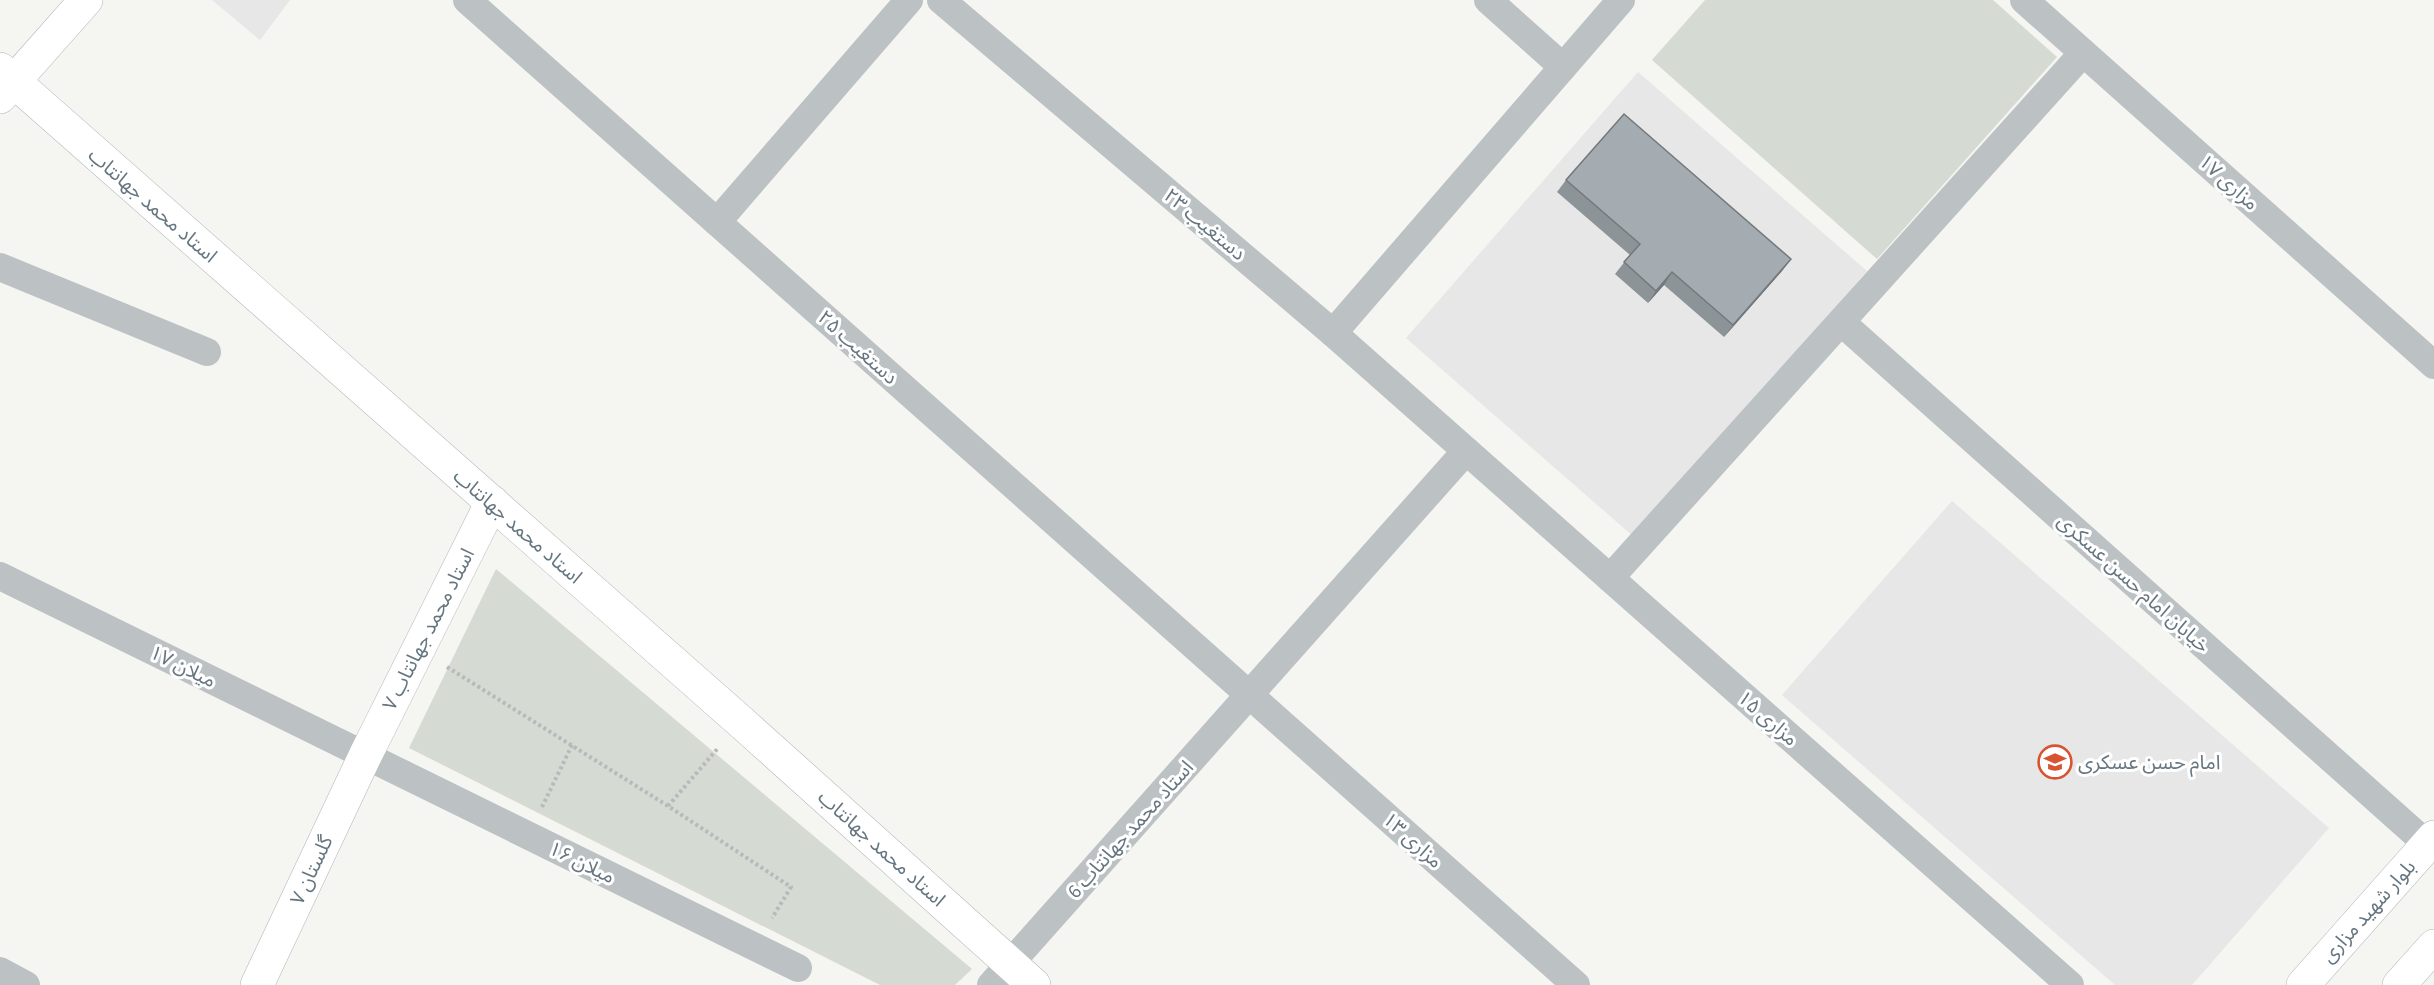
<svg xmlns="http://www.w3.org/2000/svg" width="2434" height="985" viewBox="0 0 2434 985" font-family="'Source Sans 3','Noto Sans Arabic',sans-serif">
	<rect width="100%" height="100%" fill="#f5f5f2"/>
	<g fill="#e6e7e6">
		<path d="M212,0H290L260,40Z"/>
		<path d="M1638,72L1867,271L1634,537L1406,338Z"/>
		<path d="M1952,501L2329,828L2192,985H2115L1782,695Z"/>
	</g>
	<g fill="#d5dad2">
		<path d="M1705,0H1993L2057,57L1877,259L1652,60Z"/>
		<path d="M496,569L972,969L955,985H880L409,748Z"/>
	</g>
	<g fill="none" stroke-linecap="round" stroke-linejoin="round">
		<defs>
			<g id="secondary">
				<path d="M0,69L741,722L1034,985"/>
				<path d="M0,97L86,0"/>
				<path d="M257,985L365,756L492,502"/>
				<path d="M2303,985L2434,837"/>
				<path d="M2399,985L2434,946"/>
			</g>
		</defs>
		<use href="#secondary" stroke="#afb5b9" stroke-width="34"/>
		<g stroke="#b7babc" stroke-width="4" stroke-dasharray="3 3" stroke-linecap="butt">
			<path d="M447,667L668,806L791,887L772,918"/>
			<path d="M668,806L719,747"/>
			<path d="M542,807L572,745"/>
		</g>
		<g stroke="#bcc1c4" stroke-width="28">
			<path d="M467,0L1576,985"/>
			<path d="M941,0L1333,333L2070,985"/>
			<path d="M1488,0L1563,67"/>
			<path d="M2024,0L2434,365"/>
			<path d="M717,222L909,0"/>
			<path d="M0,267L207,352"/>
			<path d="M1841,322L2427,844"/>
			<path d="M1333,333L1621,0"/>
			<path d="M0,576L798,968"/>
			<path d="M1610,578L2083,53"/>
			<path d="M0,971L26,985"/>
			<path d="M991,985L1466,451"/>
		</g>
		<use href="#secondary" stroke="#fff" stroke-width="33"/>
	</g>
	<path fill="#8d9498" d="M1566,180L1791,259L1782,271L1724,337L1664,285L1648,303L1615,274L1630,255L1557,192Z"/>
	<g fill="#73787c">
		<path d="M1791,259L1782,271L1724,337L1733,325Z"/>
		<path d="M1672,272L1664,285L1648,303L1656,291Z"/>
	</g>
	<path fill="#a4acb1" stroke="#73787c" stroke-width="1.5" d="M1624,114L1791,259L1733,325L1672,272L1656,291L1624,262L1640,244L1566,180Z"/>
	<defs>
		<symbol id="school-ring" viewBox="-11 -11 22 22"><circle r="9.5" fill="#fff" stroke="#d75331" stroke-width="1.5"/><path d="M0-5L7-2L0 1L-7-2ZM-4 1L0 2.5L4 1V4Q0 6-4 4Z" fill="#d75331"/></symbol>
	</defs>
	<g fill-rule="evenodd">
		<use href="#school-ring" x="2036" y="743" width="38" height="38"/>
	</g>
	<g text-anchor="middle" stroke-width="6" stroke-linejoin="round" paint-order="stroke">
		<g font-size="20" fill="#667681" stroke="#fff">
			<text transform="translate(2229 182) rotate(42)" y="7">مزاری ۱۷</text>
			<text transform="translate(153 205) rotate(41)" y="7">استاد محمد جهانتاب</text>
			<text transform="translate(1205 224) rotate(40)" y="7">دستغیب ۲۳</text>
			<text transform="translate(858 347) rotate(42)" y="7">دستغیب ۲۵</text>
			<text transform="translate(518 526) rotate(41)" y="7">استاد محمد جهانتاب</text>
			<text transform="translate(2134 583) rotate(42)" y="7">خیابان امام حسن عسکری</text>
			<text transform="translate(428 629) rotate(-63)" y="7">استاد محمد جهانتاب ۷</text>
			<text transform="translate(183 666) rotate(26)" y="7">میلان ۱۷</text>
			<text transform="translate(1768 718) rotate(41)" y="7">مزاری ۱۵</text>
			<text transform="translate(1130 829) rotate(-48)" y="7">استاد محمد جهانتاب 6</text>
			<text transform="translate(1413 840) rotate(42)" y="7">مزاری ۱۳</text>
			<text transform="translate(882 848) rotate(42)" y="7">استاد محمد جهانتاب</text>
			<text transform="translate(582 862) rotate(26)" y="7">میلان ۱۶</text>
			<text transform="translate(311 870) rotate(-65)" y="7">گلستان ۷</text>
			<text transform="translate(2368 911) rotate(-48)" y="7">بلوار شهید مزاری</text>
		</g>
		<g font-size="20" fill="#667681" stroke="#fff" text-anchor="start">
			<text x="2078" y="769">امام حسن عسکری</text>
		</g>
	</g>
</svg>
